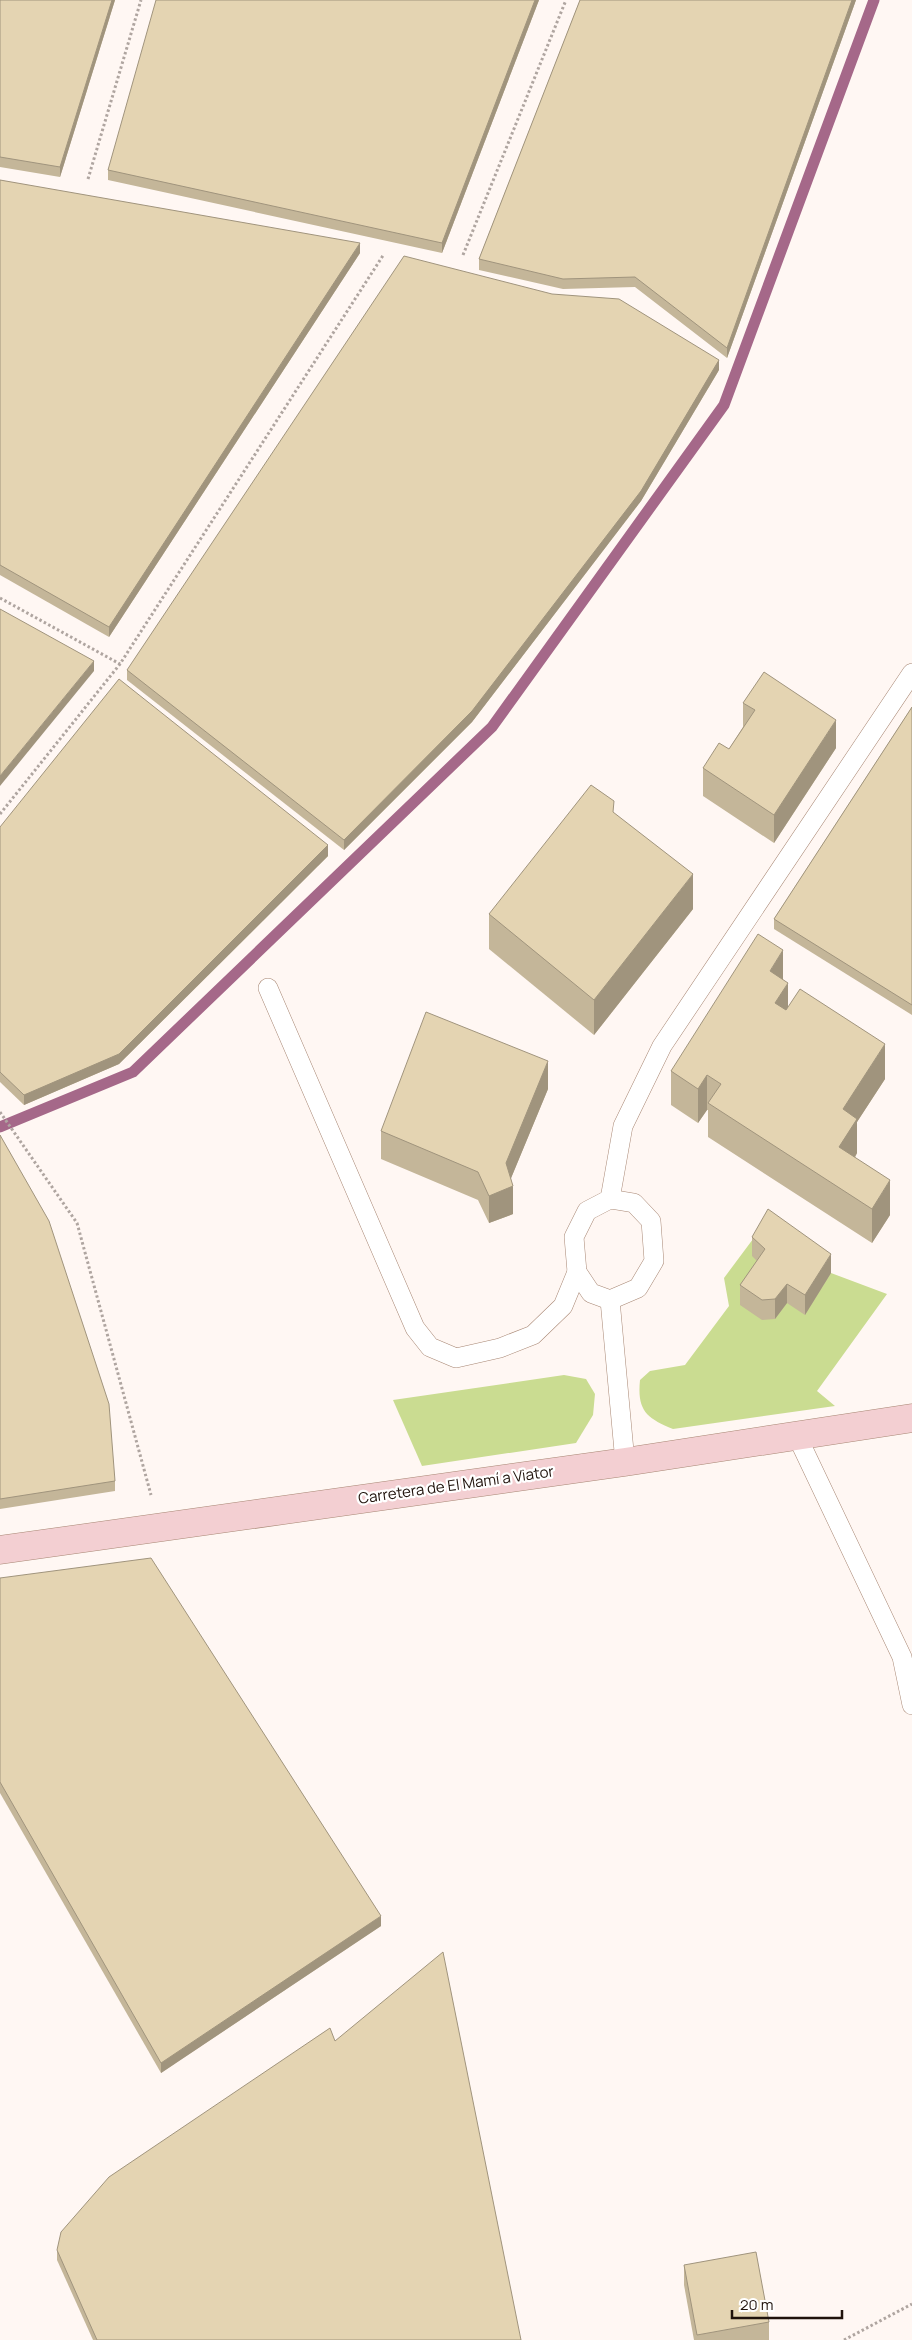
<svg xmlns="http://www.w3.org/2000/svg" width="912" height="2340" viewBox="0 0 912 2340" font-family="Manrope,sans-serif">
	<rect width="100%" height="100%" fill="#fff7f3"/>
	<g fill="#cadc91">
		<path d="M756,1235L831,1273L887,1294L817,1391L835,1406L673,1429C646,1418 637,1410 640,1380L650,1371L685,1365L729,1306L724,1278Z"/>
		<path d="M564,1375L586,1379L595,1394L593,1415L576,1443L422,1466L393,1400Z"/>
	</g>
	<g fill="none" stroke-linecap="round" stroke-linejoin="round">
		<path stroke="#a56889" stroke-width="11" d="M0,1127L133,1072L492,727L724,405L874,0"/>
		<defs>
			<g id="lane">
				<path d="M268,988L415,1328L430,1347L456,1358L500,1348L533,1335L563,1306L577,1272"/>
				<path d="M610,1199L623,1126L662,1046L912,673"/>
				<path d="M610,1199L634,1203L651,1221L654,1261L638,1288L610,1300L591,1293L577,1272L574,1237L587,1211Z"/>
				<path d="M610,1300L625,1462"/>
				<path d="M797,1436L902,1657L912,1705"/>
			</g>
			<path id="secondary" d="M0,1550L625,1462L912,1418"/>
		</defs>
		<use href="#lane" stroke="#a88774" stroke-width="20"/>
		<use href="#secondary" stroke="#a88774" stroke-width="29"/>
		<g stroke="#afa5a0" stroke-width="3" stroke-dasharray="2.5 2.5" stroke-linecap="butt">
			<path d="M88,179L141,0"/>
			<path d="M463,255L566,0"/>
			<path d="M0,598L120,664"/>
			<path d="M0,814L120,664L384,254"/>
			<path d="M0,1112L77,1223L151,1495"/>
			<path d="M844,2340L912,2304"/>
		</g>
		<use href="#lane" stroke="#fff" stroke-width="19"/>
		<use href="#secondary" stroke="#f3cfd2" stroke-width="28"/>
	</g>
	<g fill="#c4b699">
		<path d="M0,0H115L60,177L0,167Z"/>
		<path d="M539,0L442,253L108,180V170Z"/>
		<path d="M580,0H856L727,358L635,287L563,289L479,270V259Z"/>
		<path d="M0,180L360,253L109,637L0,575Z"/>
		<path d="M719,370L641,501L472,722L344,850L127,680V670Z"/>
		<path d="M743,703L836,748L774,843L703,796V768L729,749L743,727Z"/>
		<path d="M912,707V1015L774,929V919Z"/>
		<path d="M614,813L693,909L594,1035L489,949V914Z"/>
		<path d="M0,827L328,856L119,1064L24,1105L0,1082Z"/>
		<path d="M783,979L788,1007L885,1079L857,1122V1153L855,1158L890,1215L872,1243L708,1137V1110H707L698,1123L671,1105V1071Z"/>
		<path d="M548,1089L511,1178L513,1214L489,1223L478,1200L381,1159V1131Z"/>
		<path d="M0,1135L115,1481V1491L0,1509Z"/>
		<path d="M752,1237L831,1273L805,1315L787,1303L775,1319L762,1320L740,1305V1285L757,1261L752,1256Z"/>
		<path d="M0,1578L381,1926L161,2073L0,1793Z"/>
		<path d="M335,2041L521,2340H93L57,2260V2250Z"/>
		<path d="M684,2265L769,2322V2340H694L684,2285Z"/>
	</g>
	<g fill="#a0947d">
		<path d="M112,0H115L60,177V167Z"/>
		<path d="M535,0H539L442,253V243Z"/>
		<path d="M852,0H856L727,358V348Z"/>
		<path d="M360,243V253L109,637V627Z"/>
		<path d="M719,360V370L641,501L472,722L344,850V840Z"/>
		<path d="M94,661V671L0,786V776Z"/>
		<path d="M836,720V748L774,843V815Z"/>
		<path d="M328,845V856L119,1064L24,1105V1095Z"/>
		<path d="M693,874V909L594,1035V1000Z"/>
		<path d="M783,950V984L770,971Z"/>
		<path d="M788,983V1017L775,1003Z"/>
		<path d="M885,1044V1079L857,1122V1153L839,1182V1147L843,1109Z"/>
		<path d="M548,1061V1089L507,1188L513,1186V1214L489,1223V1196Z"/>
		<path d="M707,1075V1110L698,1123V1089Z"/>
		<path d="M890,1180V1215L872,1243V1209Z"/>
		<path d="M831,1254V1273L805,1315V1295Z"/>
		<path d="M787,1284V1303L775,1319V1299Z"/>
		<path d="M381,1916V1926L161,2073V2063Z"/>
	</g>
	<g fill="#e4d4b2" stroke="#a0947d">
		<path d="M0,0H112L60,167L0,157Z"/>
		<path d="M156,0H535L442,243L108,170Z"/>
		<path d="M580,0H852L727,348L635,277L563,279L479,259Z"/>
		<path d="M0,180L360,243L109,627L0,565Z"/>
		<path d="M404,256L552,294L619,299L719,360L641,491L472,711L344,840L127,670Z"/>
		<path d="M0,609L94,661L0,776Z"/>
		<path d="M764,672L836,720L774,815L703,768L719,743L729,749L755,710L743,703Z"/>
		<path d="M119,679L328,845L119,1054L24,1095L0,1072V827Z"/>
		<path d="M912,707V1005L774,919Z"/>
		<path d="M591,785L614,801L613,812L693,874L594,1000L489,914Z"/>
		<path d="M758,934L783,950L770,971L788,983L775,1003L786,1010L800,989L885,1044L843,1109L857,1119L839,1147L890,1180L872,1209L708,1103L721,1084L707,1075L698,1089L671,1071Z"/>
		<path d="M426,1012L548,1061L506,1163L513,1186L489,1196L478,1172L381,1131Z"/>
		<path d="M0,1135L49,1221L109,1404L115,1481L0,1499Z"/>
		<path d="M768,1209L831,1254L805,1295L787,1284L775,1299L762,1300L740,1285L765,1249L752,1237Z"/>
		<path d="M151,1558L381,1916L161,2063L0,1782V1578Z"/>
		<path d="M443,1952L521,2340H97L57,2250L61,2232L109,2177L330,2028L335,2041Z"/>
		<path d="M756,2252L769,2322L697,2335L684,2265Z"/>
	</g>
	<g text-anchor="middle" stroke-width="4.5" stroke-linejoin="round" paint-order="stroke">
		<g font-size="15" fill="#1f120b" stroke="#fff">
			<text transform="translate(456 1485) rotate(-8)" y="5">Carretera de El Mamí a Viator</text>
		</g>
	</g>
	<path d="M732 2310v8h110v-8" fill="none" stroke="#1f120b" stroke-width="2.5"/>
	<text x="740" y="2310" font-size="15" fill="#1f120b" stroke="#ffffff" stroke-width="4" paint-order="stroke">20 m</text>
</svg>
